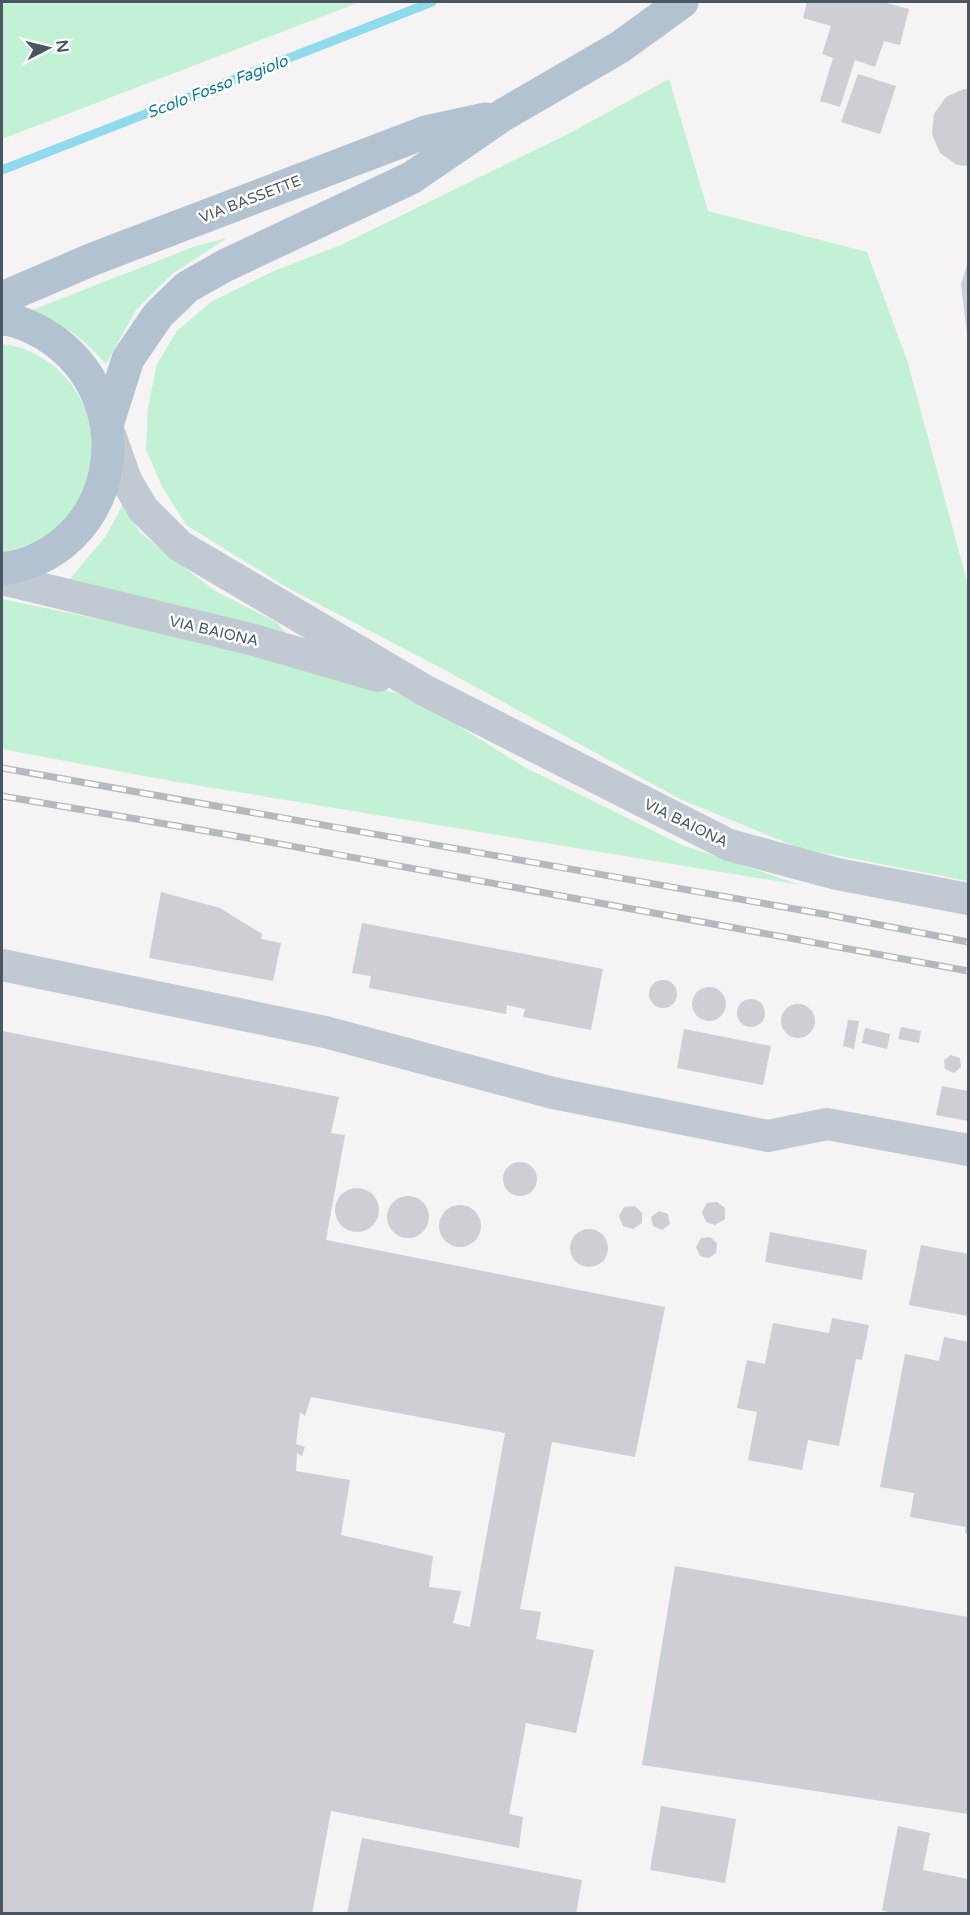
<svg xmlns="http://www.w3.org/2000/svg" width="970" height="1915" viewBox="0 0 970 1915" font-family="'Varela Round',sans-serif">
	<rect width="100%" height="100%" fill="#f5f3f3"/>
	<g fill="#c3f1d5">
		<path d="M2,2H360L2,139Z"/>
		<path d="M669,79L708,211L867,252L907,360L968,585V881L799,848L680,799L443,669L288,588L186,525L163,488L146,450L148,407L157,364L177,331L211,302L276,270L341,245L568,134Z"/>
		<path d="M227,238L172,274L136,310L106,364C81,336 64,323 27,312L196,246Z"/>
		<path d="M2,344C82,353 124,456 69,518C51,539 27,545 2,553Z"/>
		<path d="M125,500L139,532L215,591L276,622L286,633L69,580L106,536Z"/>
		<path d="M2,599L180,636L414,698L526,768L682,845L801,885L171,781L2,749Z"/>
	</g>
	<g fill="none" stroke-linecap="round" stroke-linejoin="round">
		<path stroke="#90daee" stroke-width="9" d="M2,170L432,2"/>
	</g>
	<g fill="#cdcfd5" fill-rule="evenodd">
		<path d="M807,2H883L909,9L900,45L884,41L875,67L855,60L840,107L820,101L833,58L822,54L831,26L803,18Z"/>
		<path d="M858,74L896,86L880,134L841,122Z"/>
		<path d="M964,89H968V166L957,165L940,153L932,134L934,114L946,97Z"/>
		<path d="M968,262V334H967L961,284Z"/>
		<path d="M161,892L220,908L262,934L261,939L281,943L273,981L149,958Z"/>
		<path d="M362,923L603,969L591,1030L523,1017L525,1009L507,1005L506,1014L369,988L371,976L352,973Z"/>
		<circle cx="663" cy="994" r="14"/>
		<circle cx="709" cy="1004" r="17"/>
		<circle cx="751" cy="1013" r="14"/>
		<circle cx="798" cy="1021" r="17"/>
		<path d="M848,1020L859,1021L854,1049L843,1046Z"/>
		<path d="M901,1027L921,1031L919,1043L898,1039Z"/>
		<path d="M865,1028L890,1034L887,1049L862,1043Z"/>
		<path d="M684,1029L771,1046L763,1085L677,1068Z"/>
		<path d="M2,1031L339,1097L331,1133L345,1135L326,1240L665,1307L635,1457L552,1442L520,1609L541,1612L536,1639L594,1650L576,1733L526,1723L509,1814L523,1817L519,1848L331,1811L312,1914H2ZM311,1397L505,1433L470,1627L453,1623L461,1591L429,1587L433,1556L341,1535L350,1480L296,1471L297,1453L302,1456L305,1447L296,1444L300,1412L305,1416Z"/>
		<path d="M951,1055L960,1058L961,1067L954,1073L945,1069L944,1060Z"/>
		<path d="M942,1086L968,1091V1121L936,1115Z"/>
		<circle cx="520" cy="1179" r="17"/>
		<circle cx="357" cy="1210" r="22"/>
		<circle cx="408" cy="1217" r="21"/>
		<path d="M717,1202L725,1208V1219L715,1225L706,1222L702,1212L707,1203Z"/>
		<circle cx="460" cy="1226" r="21"/>
		<path d="M635,1206L642,1213V1223L633,1229L623,1226L619,1216L624,1207Z"/>
		<path d="M659,1211L668,1214L670,1224L662,1230L653,1226L651,1217Z"/>
		<circle cx="589" cy="1248" r="19"/>
		<path d="M770,1232L867,1250L862,1280L765,1262Z"/>
		<path d="M710,1237L717,1243L716,1253L709,1258L700,1256L696,1247L701,1238Z"/>
		<path d="M921,1245L968,1254V1316L909,1305Z"/>
		<path d="M832,1318L869,1325L862,1360L856,1359L839,1446L808,1440L802,1470L748,1460L757,1412L737,1408L747,1360L765,1364L773,1323L829,1333Z"/>
		<path d="M944,1337L968,1342V1534L965,1533L966,1527L910,1517L914,1493L880,1487L905,1354L939,1361Z"/>
		<path d="M675,1566L968,1617V1814L642,1765Z"/>
		<path d="M661,1806L736,1819L725,1883L650,1870Z"/>
		<path d="M898,1826L930,1833L923,1870L968,1879V1914H895L882,1910Z"/>
		<path d="M362,1838L582,1880L576,1914H347Z"/>
	</g>
	<g fill="none" stroke-linecap="round" stroke-linejoin="round">
		<g stroke="#c1cad2" stroke-width="32">
			<path d="M109,432L126,480L143,509L180,546L424,690L729,845L837,874L968,899"/>
			<path d="M2,579L254,640L378,676"/>
			<path d="M2,965L325,1032L553,1093L768,1136L827,1124L968,1150"/>
		</g>
		<g stroke="#b3c2d1" stroke-width="33">
			<path d="M2,298L93,259L426,132L486,119"/>
			<path d="M2,319C20,320 41,331 56,342C145,410 115,553 2,569"/>
			<path d="M108,422L128,359L158,315L187,287L226,265L411,178L503,115L620,47L682,2"/>
		</g>
		<defs>
			<g id="rail">
				<path d="M2,768L829,915L968,942"/>
				<path d="M2,796L253,839L968,971"/>
			</g>
		</defs>
		<use href="#rail" stroke="#b5b8bd" stroke-width="7"/>
		<use href="#rail" stroke="#fff" stroke-width="4.5" stroke-dasharray="14" stroke-linecap="butt"/>
	</g>
	<g text-anchor="middle" stroke-width="5" stroke-linejoin="round" paint-order="stroke">
		<g font-size="15" fill="#4a5661" stroke="#fff">
			<text transform="translate(250 199) rotate(-21)" y="5">VIA BASSETTE</text>
			<text transform="translate(214 631) rotate(13)" y="5">VIA BAIONA</text>
			<text transform="translate(686 823) rotate(26)" y="5">VIA BAIONA</text>
		</g>
		<g font-size="16" font-style="italic" fill="#0c7c9b" stroke="#fff">
			<text transform="translate(217 86) rotate(-21)" y="6">Scolo Fosso Fagiolo</text>
		</g>
	</g>
	<rect width="970" height="1915" fill="none" stroke="#4a5661" stroke-width="6"/>
	<g transform="translate(48 48) rotate(83)" stroke="#ffffff" stroke-width="4.5" paint-order="stroke">
	<path d="M0-4.5L10 22L0 15L-10 22Z" fill="#4a5661"/>
	<text y="-9" font-size="16" font-weight="bold" text-anchor="middle" fill="#4a5661">N</text>
	</g>
</svg>
